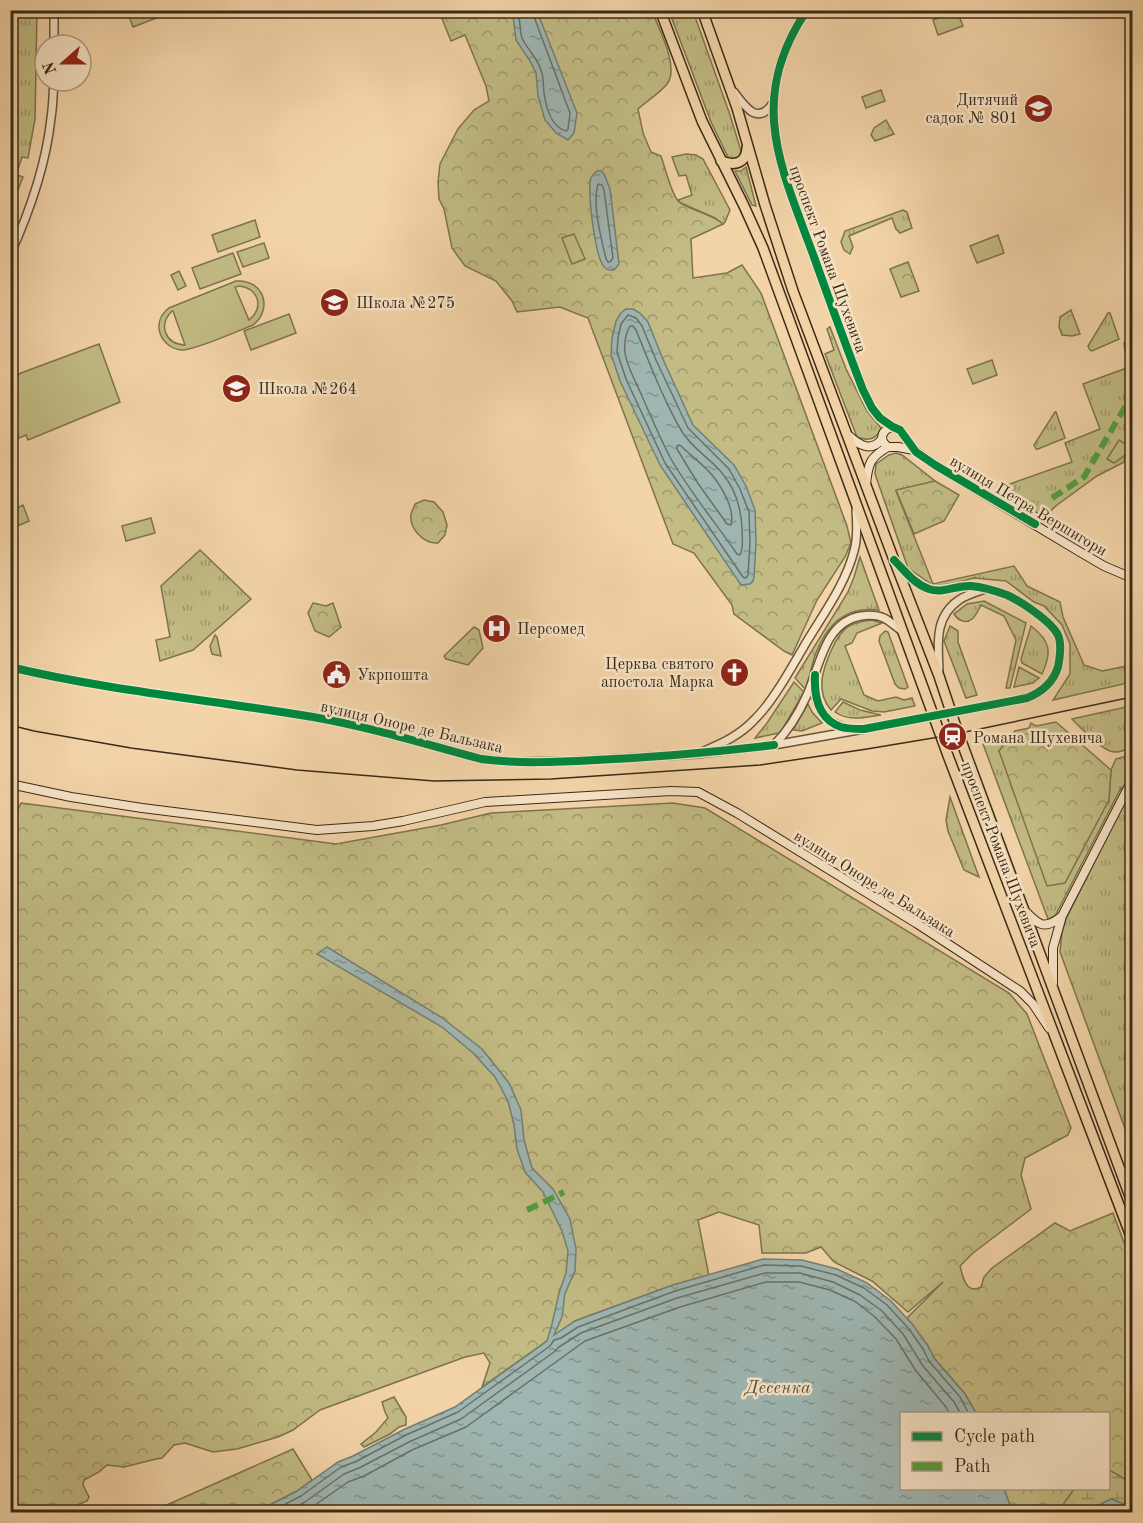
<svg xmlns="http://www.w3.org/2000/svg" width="1143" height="1523" viewBox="0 0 1143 1523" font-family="'Old Standard TT',serif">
	<defs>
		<pattern id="grass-tufts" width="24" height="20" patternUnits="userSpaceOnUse" patternTransform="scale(1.5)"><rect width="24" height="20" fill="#c2bb83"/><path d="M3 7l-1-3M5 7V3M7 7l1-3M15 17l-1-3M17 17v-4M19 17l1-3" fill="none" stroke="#9f986a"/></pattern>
		<pattern id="forest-crowns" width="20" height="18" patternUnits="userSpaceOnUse" patternTransform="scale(1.5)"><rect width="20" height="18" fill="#c2bb83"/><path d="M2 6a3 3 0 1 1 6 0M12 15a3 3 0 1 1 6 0" fill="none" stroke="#9f986a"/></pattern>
		<pattern id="wetland-marsh" width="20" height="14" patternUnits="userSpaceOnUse" patternTransform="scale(1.5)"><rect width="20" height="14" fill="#c2bb83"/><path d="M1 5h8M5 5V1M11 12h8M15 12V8" fill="none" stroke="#9f986a"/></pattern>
		<pattern id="water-ripples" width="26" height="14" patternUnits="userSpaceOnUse" patternTransform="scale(1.5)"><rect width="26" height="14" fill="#9eb6b2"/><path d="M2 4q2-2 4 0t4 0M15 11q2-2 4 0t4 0" fill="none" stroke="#829490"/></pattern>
	</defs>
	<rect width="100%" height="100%" fill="#f3d4a8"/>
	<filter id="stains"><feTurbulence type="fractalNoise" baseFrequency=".00333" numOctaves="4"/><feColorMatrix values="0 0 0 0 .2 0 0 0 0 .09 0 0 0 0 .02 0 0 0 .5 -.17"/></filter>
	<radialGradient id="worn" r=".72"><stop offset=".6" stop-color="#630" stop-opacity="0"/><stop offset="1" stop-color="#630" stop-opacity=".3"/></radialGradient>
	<g fill="url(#grass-tufts)" stroke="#7e734d" stroke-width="1.5">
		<path d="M11,10L37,11L35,119L28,158L22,157L18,169L11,166Z"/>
		<path d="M669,11H693L730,115L741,151L739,158L732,160L728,157L711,122Z"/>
		<path d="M686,154L696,155L703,159L730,210L725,222L723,224L715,218L681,203L678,200L692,195L686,175L679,176L672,157Z"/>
		<path d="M746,167L756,206L752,205L735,171H741Z"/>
		<path d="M11,173L23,177L11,207L10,173Z"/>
		<path d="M903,210L907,212L912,228L900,233L896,229L892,218L849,236L853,247L850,254L844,250L841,242L845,231Z"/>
		<path d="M1108,313H1110L1119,339L1092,351L1090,350L1088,346Z"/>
		<path d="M830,327L846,369L867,411L881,428C877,440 867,441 857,437L825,354L834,350L827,329Z"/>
		<path d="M1132,340V458L1097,476L1057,505L1044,517L1005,493L1004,490L1007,485L1072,462L1065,443L1100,429L1083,384L1132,366L1125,351L1124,343Z"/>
		<path d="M1055,412H1056L1065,438L1038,449H1036L1034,445Z"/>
		<path d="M896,453L902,455L935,481L896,491L933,584L1014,566L1027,586L1060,602L1063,617L1084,665L1102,671L1132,665V682L1053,700L1070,674V644L1062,625L1044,606L1034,602L1006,581L974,578L955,583L934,586L908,568L875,474L876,464L889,455Z"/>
		<path d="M200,550L251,599L193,650L160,661L156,640L170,637L161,586Z"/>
		<path d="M860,557L879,610C846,606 828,623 816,653C811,665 810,678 805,689L795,678L848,592L854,577Z"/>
		<path d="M984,601L1026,623L1010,688H1006L1016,640L1004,616L981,605C979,609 976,616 972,619C965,625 957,619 954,614L967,604Z"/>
		<path d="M872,620L882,623L857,633L852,643L845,646L864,695L878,701L896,697L904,700L912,698L915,706L884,712L872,711L841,699L831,710C824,702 821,691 822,680C824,665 836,633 849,626C856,622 864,621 872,620Z"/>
		<path d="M950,626L958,631V642L977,695L966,698L944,641Z"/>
		<path d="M1031,626C1051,641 1052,653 1042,674L1022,663L1021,659Z"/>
		<path d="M885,631L888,632L908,687L905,689L899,688L895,684L879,641L880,636Z"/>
		<path d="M1019,667L1039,678L1033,683L1014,687Z"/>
		<path d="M794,682L804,692L782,730L779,733L755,738L767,723Z"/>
		<path d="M843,702L860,710L881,715C865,717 849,722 835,712Z"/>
		<path d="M808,704L812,712L822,723L802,731L793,730Z"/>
		<path d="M1126,707L1132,711V746C1127,749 1121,753 1114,752C1102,751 1081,728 1072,719Z"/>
		<path d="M1011,736L999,751L1109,800L1111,770L1116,759L1132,754V1132L1127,1134L1060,952L1062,933L1066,919L1124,803L1121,788L1055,916L1048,919L983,744Z"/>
		<path d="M950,797L979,877L964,870L948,831L946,820Z"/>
	</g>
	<g fill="url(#forest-crowns)" stroke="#7e734d" stroke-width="1.5">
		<path d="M439,11H652C658,27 680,68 667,84C660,93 647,101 638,109L643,133L651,152L661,156C665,167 671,194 679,202C691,211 710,213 723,224L691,239L693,278L727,273L742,265L761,293L847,526L851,543L845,557L817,600L792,655L784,651L734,614L732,605L694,553L673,544L588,318L560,307L517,312L512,301L496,281L465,266L452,248L444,209L439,199L438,182L440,164L458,129L474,110L489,101L486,86L465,35L451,41Z"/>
		<path d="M886,120L894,134L875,141L871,135L874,128Z"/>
		<path d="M908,262L919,291L901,297L890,269Z"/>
		<path d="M1071,310L1080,334L1072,336L1062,335L1059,327L1060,317Z"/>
		<path d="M1119,440L1132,448V450L1114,463L1107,459Z"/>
		<path d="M935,481L959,495L944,521L914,534L896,490Z"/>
		<path d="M424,500L434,502L443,512L447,525L445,535L438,543C424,544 409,529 411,514C412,510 414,508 415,504Z"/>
		<path d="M313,603L326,606L333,603L341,627L329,637L315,631L308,613Z"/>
		<path d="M474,627L479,630L483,648L468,665L446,659L444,656Z"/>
		<path d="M1056,722L1111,770L1109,800L1065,883L1047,886L999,751L1015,731L1029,728L1031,723L1036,726Z"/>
		<path d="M21,803L336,844L441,825L491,813L673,803L705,808L1009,993L1027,1014L1071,1128L1068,1135L1025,1158L1021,1175L1031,1209L973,1253L960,1266C963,1277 966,1295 981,1287L984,1277L992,1268L1055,1223L1070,1231L1113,1213L1132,1264V1507L1111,1499L1085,1512H1010L1011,1508L1004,1489L1108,1488V1414L976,1413L965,1394L934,1358L928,1346L907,1318L943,1282L908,1312L872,1281L834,1262L821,1247L806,1253H762L759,1225L719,1212L698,1220L709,1276L673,1285L575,1321L482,1387L490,1363L484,1353L465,1357L320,1410L293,1430L278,1437L237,1449L213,1452L185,1443L174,1445L162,1458L156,1459L124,1467L107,1465L99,1472L84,1480L83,1485L89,1497L87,1501L61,1512H11L10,826Z"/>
		<path d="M394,1397L406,1417V1425L399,1427L390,1434L364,1447L361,1444L376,1432L388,1418L385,1412L382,1402Z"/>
		<path d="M293,1449L312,1480L297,1491L256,1512H151Z"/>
	</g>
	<path fill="url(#wetland-marsh)" stroke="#7e734d" stroke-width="1.5" d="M1109,1470C1131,1482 1132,1481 1132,1507L1111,1499L1085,1512H1058L1074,1489L1108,1488Z"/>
	<g fill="#c2bb83" stroke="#7e734d" stroke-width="1.5" fill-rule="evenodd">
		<path d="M127,11H165L167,14L133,27Z"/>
		<path d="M957,11L963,26L938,35L933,20Z"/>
		<path d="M881,90L885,101L866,108L862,97Z"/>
		<path d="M255,220L260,237L218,252L212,235Z"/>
		<path d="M574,234L585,259L572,264L562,238Z"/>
		<path d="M998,235L1004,253L977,263L970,246Z"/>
		<path d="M264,243L269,258L243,267L237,252Z"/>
		<path d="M233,253L241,274L200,289L192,268Z"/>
		<path d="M179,271L186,286L178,290L171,275Z"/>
		<path d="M236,281C263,279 274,308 253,325C238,331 193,351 181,350C171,349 163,342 160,333C157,323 161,314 169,308ZM240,286C259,289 264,308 249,320L235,287ZM172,311H173L185,345C165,344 158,325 172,311Z"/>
		<path d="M289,314L296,333L251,350L244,331Z"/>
		<path d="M99,344L120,402L28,440L26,435L19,438L11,416V380L21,373Z"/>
		<path d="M992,360L997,375L973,384L967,369Z"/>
		<path d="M23,505L29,521L15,527L11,515V511Z"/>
		<path d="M151,518L155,533L126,541L122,526Z"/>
		<path d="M215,635L217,637L221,656L212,654L210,646Z"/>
	</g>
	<g fill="url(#water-ripples)" stroke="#767e74" stroke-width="1.5">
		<path d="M510,11H537L577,113L574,133L568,140L556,133L545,120L538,96L536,73L530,61L516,40L513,16Z"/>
		<path d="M597,171H601L604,174L610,189L619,264L614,270C610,270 609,271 605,268C595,259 587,191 591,178C593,174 594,174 597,171Z"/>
		<path d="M626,309H633L640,313L648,322L662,357L693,425L734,465L746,486L755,510L756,543L754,577L753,581L750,584L741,585L660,465L620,381L611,354L612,338L616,321L621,313Z"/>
		<path d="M327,947L441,1017L482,1049L509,1083L521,1110L524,1140L532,1168L553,1189L570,1219L576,1249L575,1271L565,1293L562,1317L554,1335L575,1321L673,1285L763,1259L802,1260L837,1269L867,1283L891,1301L913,1325L928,1346L934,1358L965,1394L976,1413L902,1414V1488L1004,1489L1011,1508L1010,1512H256L297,1491L338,1462L353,1456L403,1430L455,1407L547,1341L552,1324L559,1293L566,1273L568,1251L562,1231L543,1192L525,1172L517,1149L514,1125L508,1101L495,1077L473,1053L442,1027L317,954Z"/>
		<path d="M1111,1499L1132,1507V1512H1085Z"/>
	</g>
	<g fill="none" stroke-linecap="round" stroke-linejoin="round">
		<g stroke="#6c7064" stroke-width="1.5">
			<path d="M517,10C521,19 519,29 522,38C526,48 537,57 541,70C544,77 543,85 544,93C546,107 551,127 566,131L568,129L570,113L533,14L532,10"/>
			<path d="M598,184L602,185L604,190L613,258L610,262H608L606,259C601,237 592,205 598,184Z"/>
			<path d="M628,315L636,318L642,326L656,360L688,428L729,469L740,489L749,512L750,543L748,575L746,578L743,577L665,463L626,379L617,352L618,338L621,324Z"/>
			<path d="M630,326H633L636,330C650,364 663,399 681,430C691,448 710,458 722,473C735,488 741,509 742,528C742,537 744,548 740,555L737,554C715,522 690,492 671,459C660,438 651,417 642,396C636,382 627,367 625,353C624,344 626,333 630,326Z"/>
			<path d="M679,445L681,446C692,457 707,467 716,480C724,491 735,511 731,525L727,524L697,482L677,449V446Z"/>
			<path d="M270,1512L301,1496L341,1467L355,1462L406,1435L458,1412L550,1346L554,1340L561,1338L578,1327L675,1291L764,1265L801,1266L836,1275L864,1288L887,1305L909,1329L923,1349L929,1361L960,1397L969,1414"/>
			<path d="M287,1512L305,1502L344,1474L359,1468L409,1442L461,1419L554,1352L559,1347L581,1333L677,1298L765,1273H800L833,1282L860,1295L882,1311L903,1334L923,1366L954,1402L961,1414"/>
			<path d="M305,1512L348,1482L364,1476L412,1450L466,1427L585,1341L680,1307L766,1282H799L830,1290L856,1302L875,1317L896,1339L916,1371L946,1407L950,1414"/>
		</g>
		<defs>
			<g id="tertiary">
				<path d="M54,10V45"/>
				<path d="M807,10C746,100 781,167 814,257C830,302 846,346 863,390L872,408L880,418L893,427"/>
				<path d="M734,92C745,107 758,126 773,103"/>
				<path d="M10,255C30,211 46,165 51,118C53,106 53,93 54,81"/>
				<path d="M898,564C907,574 916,585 930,589C944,593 957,585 971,586C982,587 997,591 1007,595C1021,602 1052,621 1058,635C1062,645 1060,657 1058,667C1053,683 1042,692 1027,698"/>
				<path d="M10,667C110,691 212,700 313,717C370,727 425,744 481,759L513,762L572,761L697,754L774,745L864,729"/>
				<path d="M939,670C938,644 934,617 959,600C966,595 976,592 985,589"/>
				<path d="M815,680C813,706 826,726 853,729"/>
				<path d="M774,745C788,731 799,713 807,695C820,667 824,622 861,616C868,615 877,615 884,618C890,621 896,627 902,631"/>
				<path d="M704,751C723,743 740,735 754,720C772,703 790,670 803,648C821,617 845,586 854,551C858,538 857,523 856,510"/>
			</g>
			<g id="secondary">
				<path d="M848,435C859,445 871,453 882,439"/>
				<path d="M914,450L898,447H888C880,441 880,433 889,428L893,427L900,430L914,450L935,465L1080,552L1104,566L1132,578"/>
				<path d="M866,484C868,464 870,457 888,447"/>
				<path d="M10,784L71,797L142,808L317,830L373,826L403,821L485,802L671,791L698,792L737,813L916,923L1020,991L1033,1004L1049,1028"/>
				<path d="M1024,910C1038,924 1043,931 1061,917"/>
				<path d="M1053,983V948L1062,916L1132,780"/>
			</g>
			<g id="primary">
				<path d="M660,10L702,121L744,206L763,248L947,753L1132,1239"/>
				<path d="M702,10L737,108L765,205L793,291L894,560L939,676L956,727L1132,1202"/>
				<path d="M721,161C734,166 746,164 747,148"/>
			</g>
		</defs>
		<use href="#tertiary" stroke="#68553b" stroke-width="10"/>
		<use href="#secondary" stroke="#3a2b17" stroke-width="10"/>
		<use href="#primary" stroke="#3a2b17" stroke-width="12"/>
		<use href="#tertiary" stroke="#f7e3c6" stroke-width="7"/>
		<use href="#secondary" stroke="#f7e3c6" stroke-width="8"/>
		<use href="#primary" stroke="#f3d4a8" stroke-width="9"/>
		<path stroke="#3a2b17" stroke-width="1.5" d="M10,725L34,731L131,748L297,770L434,781L551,779L760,765L867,749L951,735L1132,697"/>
		<defs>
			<path id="tertiary-bridge" d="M864,729L1027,698"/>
		</defs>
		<use href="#tertiary-bridge" stroke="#68553b" stroke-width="10" stroke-linecap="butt"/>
		<use href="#tertiary-bridge" stroke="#f7e3c6" stroke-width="7"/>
		<g stroke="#529d3d" stroke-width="6" stroke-dasharray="12 6" stroke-linecap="butt">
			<path d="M1052,498L1084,477L1132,395"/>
			<path d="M1039,517L1046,506"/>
			<path d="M527,1210L564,1192"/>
		</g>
		<defs>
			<g id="cycleway">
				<path d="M807,10C746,100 781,167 814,257C830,302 846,346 863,390L872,408L880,418L893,427L900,430L916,452L935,465L1035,524"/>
				<path d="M10,667C110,691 212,700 313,717C370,727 425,744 481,759C519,764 558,762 596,760C656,757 715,752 774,745"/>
				<path d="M815,675C814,695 818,719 841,727C848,729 857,729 864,729L1027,698C1042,692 1053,683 1058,667C1060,657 1062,644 1058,635C1051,621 1020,601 1007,595C996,591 982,587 971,586C957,585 943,594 929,589C914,584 905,571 894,560"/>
			</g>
		</defs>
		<use href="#cycleway" stroke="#f7e3c6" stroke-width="11"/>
		<use href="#cycleway" stroke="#00873e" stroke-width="8"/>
	</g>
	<defs>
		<symbol id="school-disc" viewBox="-11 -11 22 22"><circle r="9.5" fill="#8f2418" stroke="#f7e3c6"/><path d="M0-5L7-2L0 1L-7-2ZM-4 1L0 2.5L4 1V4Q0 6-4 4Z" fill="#fff"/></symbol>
		<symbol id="hospital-disc" viewBox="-11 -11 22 22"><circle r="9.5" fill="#8f2418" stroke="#f7e3c6"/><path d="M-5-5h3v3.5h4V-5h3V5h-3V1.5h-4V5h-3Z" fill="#fff"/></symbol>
		<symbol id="church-disc" viewBox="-11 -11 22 22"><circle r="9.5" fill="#8f2418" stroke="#f7e3c6"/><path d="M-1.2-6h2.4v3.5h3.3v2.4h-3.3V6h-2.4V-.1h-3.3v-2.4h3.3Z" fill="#fff"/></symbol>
		<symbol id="civic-disc" viewBox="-11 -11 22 22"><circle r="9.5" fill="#8f2418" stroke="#f7e3c6"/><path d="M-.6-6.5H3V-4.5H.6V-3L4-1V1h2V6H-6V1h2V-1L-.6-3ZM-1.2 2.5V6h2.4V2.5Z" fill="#fff"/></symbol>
		<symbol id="station-disc" viewBox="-11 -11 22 22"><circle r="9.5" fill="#8f2418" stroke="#f7e3c6"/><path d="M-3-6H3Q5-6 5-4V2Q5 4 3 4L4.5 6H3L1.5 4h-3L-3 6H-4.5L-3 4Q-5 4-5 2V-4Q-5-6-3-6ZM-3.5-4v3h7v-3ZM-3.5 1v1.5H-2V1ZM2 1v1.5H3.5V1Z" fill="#fff"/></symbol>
	</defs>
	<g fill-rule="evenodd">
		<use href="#school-disc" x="1022" y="92" width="33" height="33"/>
		<use href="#school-disc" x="318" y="286" width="33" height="33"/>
		<use href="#school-disc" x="220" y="372" width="33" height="33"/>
		<use href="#hospital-disc" x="480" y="612" width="33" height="33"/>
		<use href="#church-disc" x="718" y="656" width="33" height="33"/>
		<use href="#civic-disc" x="320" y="658" width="33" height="33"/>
		<use href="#station-disc" x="936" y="720" width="33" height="33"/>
	</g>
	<g text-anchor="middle" stroke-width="5" stroke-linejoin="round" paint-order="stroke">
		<g font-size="16" fill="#3a2b17" stroke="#f7e3c6" text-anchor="start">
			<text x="1018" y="105" text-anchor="end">Дитячий<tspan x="1018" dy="18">садок № 801</tspan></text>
			<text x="356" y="308">Школа №275</text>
			<text x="258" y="394">Школа №264</text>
			<text x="517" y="634">Персомед</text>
			<text x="714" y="669" text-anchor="end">Церква святого<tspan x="714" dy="18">апостола Марка</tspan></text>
			<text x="357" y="680">Укрпошта</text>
			<text x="973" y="743">Романа Шухевича</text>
		</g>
		<g font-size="16" fill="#3a2b17" stroke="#f7e3c6">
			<text transform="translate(829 259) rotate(70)" y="6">проспект Романа Шухевича</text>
			<text transform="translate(1029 505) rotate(31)" y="6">вулиця Петра Вершигори</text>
			<text transform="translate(412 726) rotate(13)" y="6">вулиця Оноре де Бальзака</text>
			<text transform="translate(1002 854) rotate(69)" y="6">проспект Романа Шухевича</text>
			<text transform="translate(875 883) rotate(32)" y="6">вулиця Оноре де Бальзака</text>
		</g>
		<g font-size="18" font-style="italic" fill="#534e3e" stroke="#f7e3c6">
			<text x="778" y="1393">Десенка</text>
		</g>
	</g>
	<rect width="1143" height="1523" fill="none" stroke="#f3d4a8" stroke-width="36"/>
	<rect x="12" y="12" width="1119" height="1499" fill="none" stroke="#3a2b17" stroke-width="3"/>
	<rect x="18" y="18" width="1107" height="1487" fill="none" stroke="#3a2b17" stroke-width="1.5"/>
	<rect x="900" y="1412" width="210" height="78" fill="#f7e3c6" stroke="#ab9980" stroke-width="1.5"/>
	<rect x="912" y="1432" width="30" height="9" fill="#00873e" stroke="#ab9980" stroke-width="1.5"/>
	<text x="954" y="1442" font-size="18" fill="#3a2b17">Cycle path</text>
	<rect x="912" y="1462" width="30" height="9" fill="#529d3d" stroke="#ab9980" stroke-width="1.5"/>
	<text x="954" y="1472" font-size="18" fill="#3a2b17">Path</text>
	<g transform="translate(63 63) rotate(249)"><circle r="28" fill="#f7e3c6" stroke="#ab9980" stroke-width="1.5"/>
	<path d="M0-4.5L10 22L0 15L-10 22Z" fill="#8f2418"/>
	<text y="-9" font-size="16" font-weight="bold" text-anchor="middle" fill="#3a2b17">N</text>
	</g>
	<rect width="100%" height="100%" filter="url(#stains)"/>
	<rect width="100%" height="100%" fill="url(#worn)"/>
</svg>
